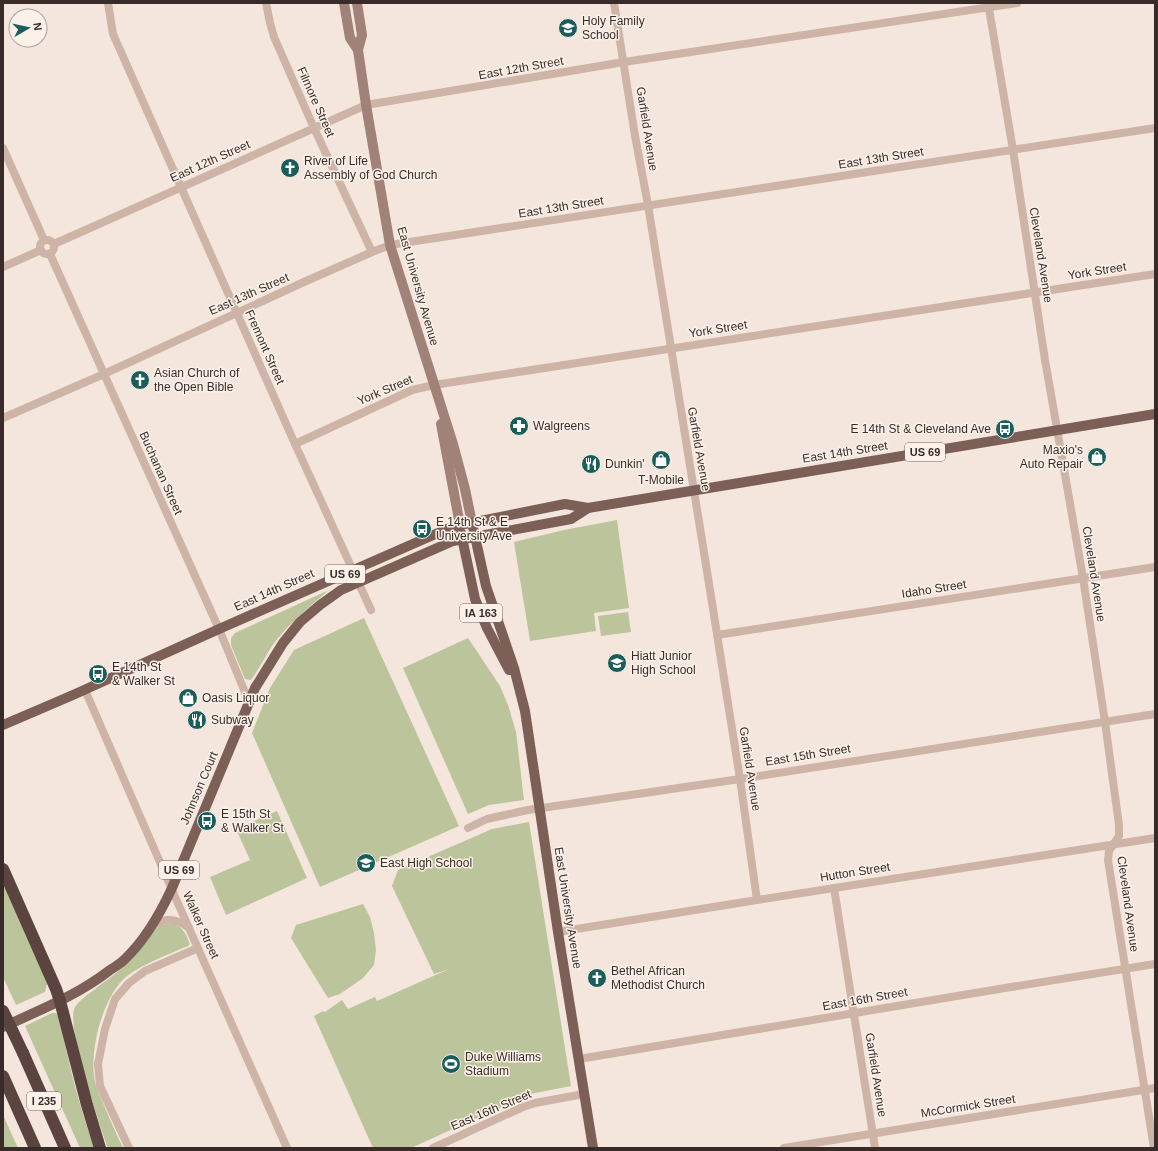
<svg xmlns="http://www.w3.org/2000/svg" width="1158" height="1151" viewBox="0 0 1158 1151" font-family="Helvetica,sans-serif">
	<rect width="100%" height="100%" fill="#f4e6dc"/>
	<g fill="#bbc49b">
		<path d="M617,520L629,608L594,613L596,631L530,641L514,542L564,530Z"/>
		<path d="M329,590C309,607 288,624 272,646C265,657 259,669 251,680L245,679L231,645V638L235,633Z"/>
		<path d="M628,612L631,632L601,636L598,616Z"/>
		<path d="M364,618L459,826L320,887L252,733L270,688L294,650Z"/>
		<path d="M468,638L500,686L508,705L516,732L524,800L489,805L468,814L403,668Z"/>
		<path d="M277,811L307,878L226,915L210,877L250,860L236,829Z"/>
		<path d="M529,822L571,1086L530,1094L411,1148H373L314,1016L323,1011L325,1012L342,1000L348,1009L375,997L377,1001L449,969L434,974L392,886L398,870L492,829Z"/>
		<path d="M3,882L46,979L47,984L45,992L16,1005L3,977Z"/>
		<path d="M363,904L370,917L374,933L376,950L374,965L363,978L340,994L328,998L291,938L296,925Z"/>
		<path d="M173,923C184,928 185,933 190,944L188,946C167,955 145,963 127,976C102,996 87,1056 96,1086C98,1092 101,1098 103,1103C109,1118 116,1133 123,1148H108C100,1126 65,1024 75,1007C81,998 92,992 100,985C109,979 118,972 126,964C137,953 146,941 155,929L161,925Z"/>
		<path d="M52,1013H56L59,1018C69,1062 78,1106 95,1148H80L25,1026Z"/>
		<path d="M3,1115L18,1148H3Z"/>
	</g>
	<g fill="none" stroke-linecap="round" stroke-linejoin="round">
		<g stroke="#cdb4a7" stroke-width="8">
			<path d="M108,3L113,34L295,444L371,610"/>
			<path d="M266,3L270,23L274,37L314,128L372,252"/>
			<path d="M614,3L635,136L648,205L706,565L740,779L757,900"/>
			<path d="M988,3L1013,150L1045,360L1083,578L1105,722L1119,825V836L1109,851L1108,860L1154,1148"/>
			<path d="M3,148L44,240"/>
			<circle cx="47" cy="247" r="7"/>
			<path d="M54,244L366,105L624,62L1017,3"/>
			<path d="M50,254L219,629L249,702"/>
			<path d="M3,267L41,250"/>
			<path d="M3,418L104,374L304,282L372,252L390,245L1155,128"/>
			<path d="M295,444L412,390L434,385L1155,274"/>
			<path d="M717,635L1155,567"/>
			<path d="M85,690L176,899L287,1148"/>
			<path d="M468,828L487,819L528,810L740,779L1155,714"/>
			<path d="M834,888L875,1148"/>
			<path d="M152,926C166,917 176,918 189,928"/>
			<path d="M558,932L757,900L1155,838"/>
			<path d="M579,1059L1005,988L1155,964"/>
			<path d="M129,1148L100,1086L98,1064L105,1029L115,999L129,983L145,971L198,948"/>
			<path d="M433,1148L523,1107L535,1103L584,1094"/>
			<path d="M784,1148L1155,1088"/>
		</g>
		<g stroke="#a18278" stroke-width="10">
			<path d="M344,3L350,38L358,50"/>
			<path d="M357,3L362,35L358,50L366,105L390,245L453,444L465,489L472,523"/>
			<path d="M441,424L460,525"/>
		</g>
		<g stroke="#7c6058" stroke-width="10">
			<path d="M472,523L486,586L514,668L525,711L558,932L593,1148"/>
			<path d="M461,533L475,599L487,628L509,670"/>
			<path d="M3,725L73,695L219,629L447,529L460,525L565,504L588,508L1155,414"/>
			<path d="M3,1027C40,1010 78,995 110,970C115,967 121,963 125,959C146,939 160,914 172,888L255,688L283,643L300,622L320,605L341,590L453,541L571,519L588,508"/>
		</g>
		<g stroke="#5b443f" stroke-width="12">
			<path d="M3,869L56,989L60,1001L87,1105L100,1148"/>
			<path d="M23,1053L65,1148"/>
			<path d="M3,1076L35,1148"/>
		</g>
		<path stroke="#5b443f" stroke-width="12" d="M3,1011L23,1053"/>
	</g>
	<defs>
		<symbol id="school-disc" viewBox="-11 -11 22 22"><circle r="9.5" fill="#1a5e5b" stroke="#fbf1e9"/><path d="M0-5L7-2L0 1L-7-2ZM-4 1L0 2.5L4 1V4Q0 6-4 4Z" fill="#fff"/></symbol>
		<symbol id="church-disc" viewBox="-11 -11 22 22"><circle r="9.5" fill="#1a5e5b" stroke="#fbf1e9"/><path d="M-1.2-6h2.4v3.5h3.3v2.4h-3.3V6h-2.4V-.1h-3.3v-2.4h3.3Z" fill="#fff"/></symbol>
		<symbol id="pharmacy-disc" viewBox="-11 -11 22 22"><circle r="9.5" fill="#1a5e5b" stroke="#fbf1e9"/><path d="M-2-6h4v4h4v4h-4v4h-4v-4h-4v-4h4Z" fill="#fff"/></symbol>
		<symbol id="bus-disc" viewBox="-11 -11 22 22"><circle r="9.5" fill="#1a5e5b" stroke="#fbf1e9"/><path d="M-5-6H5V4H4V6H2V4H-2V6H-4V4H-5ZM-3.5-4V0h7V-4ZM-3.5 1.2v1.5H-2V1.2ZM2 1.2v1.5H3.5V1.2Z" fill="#fff"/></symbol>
		<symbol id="shop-disc" viewBox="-11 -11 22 22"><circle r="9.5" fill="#1a5e5b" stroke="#fbf1e9"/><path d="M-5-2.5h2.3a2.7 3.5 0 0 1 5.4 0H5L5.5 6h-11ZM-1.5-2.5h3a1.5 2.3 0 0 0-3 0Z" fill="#fff"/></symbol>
		<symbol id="restaurant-disc" viewBox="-11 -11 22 22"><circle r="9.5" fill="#1a5e5b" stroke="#fbf1e9"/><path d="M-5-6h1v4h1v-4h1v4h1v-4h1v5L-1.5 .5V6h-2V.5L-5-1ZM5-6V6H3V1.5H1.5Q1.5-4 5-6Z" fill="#fff"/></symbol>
		<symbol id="stadium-disc" viewBox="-11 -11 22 22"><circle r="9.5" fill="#1a5e5b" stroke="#fbf1e9"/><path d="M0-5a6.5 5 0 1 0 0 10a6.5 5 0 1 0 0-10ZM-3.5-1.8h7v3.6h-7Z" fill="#fff"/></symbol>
	</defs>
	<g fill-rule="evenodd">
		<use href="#school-disc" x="557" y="17" width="22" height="22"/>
		<use href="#church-disc" x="279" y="157" width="22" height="22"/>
		<use href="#church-disc" x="129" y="369" width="22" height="22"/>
		<use href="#pharmacy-disc" x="508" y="415" width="22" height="22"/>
		<use href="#bus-disc" x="994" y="418" width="22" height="22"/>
		<use href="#shop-disc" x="1086" y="446" width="22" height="22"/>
		<use href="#shop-disc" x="650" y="449" width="22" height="22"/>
		<use href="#restaurant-disc" x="580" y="453" width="22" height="22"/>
		<use href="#bus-disc" x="411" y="518" width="22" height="22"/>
		<use href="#school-disc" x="606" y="652" width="22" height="22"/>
		<use href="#bus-disc" x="87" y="663" width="22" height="22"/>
		<use href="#shop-disc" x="177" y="687" width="22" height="22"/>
		<use href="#restaurant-disc" x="186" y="709" width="22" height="22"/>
		<use href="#bus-disc" x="196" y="810" width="22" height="22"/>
		<use href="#school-disc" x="355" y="852" width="22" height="22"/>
		<use href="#church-disc" x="586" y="967" width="22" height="22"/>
		<use href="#stadium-disc" x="440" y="1053" width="22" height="22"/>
	</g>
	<g text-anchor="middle" stroke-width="3" stroke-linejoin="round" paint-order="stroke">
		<g fill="#fbf1e9" stroke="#736762" stroke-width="1">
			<rect x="905" y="443" width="40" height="18" rx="3"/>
			<rect x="325" y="565" width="40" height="18" rx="3"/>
			<rect x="460" y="604" width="42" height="18" rx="3"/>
			<rect x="159" y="861" width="40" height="18" rx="3"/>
			<rect x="27" y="1092" width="34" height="18" rx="3"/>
		</g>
		<g font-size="11" font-weight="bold" fill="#392c28">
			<text x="925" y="456">US 69</text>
			<text x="345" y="578">US 69</text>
			<text x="481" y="617">IA 163</text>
			<text x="179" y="874">US 69</text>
			<text x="44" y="1105">I 235</text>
		</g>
		<g font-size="12" fill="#392c28" stroke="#fbf1e9" text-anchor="start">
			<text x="582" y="25">Holy Family<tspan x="582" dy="14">School</tspan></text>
			<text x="304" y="165">River of Life<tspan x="304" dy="14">Assembly of God Church</tspan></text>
			<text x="154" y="377">Asian Church of<tspan x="154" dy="14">the Open Bible</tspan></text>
			<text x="533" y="430">Walgreens</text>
			<text x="991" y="433" text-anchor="end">E 14th St &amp; Cleveland Ave</text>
			<text x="1083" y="454" text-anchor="end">Maxio's<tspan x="1083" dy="14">Auto Repair</tspan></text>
			<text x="605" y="468">Dunkin'</text>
			<text x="661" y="484" text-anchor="middle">T-Mobile</text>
			<text x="436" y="526">E 14th St &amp; E<tspan x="436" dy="14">University Ave</tspan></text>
			<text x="631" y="660">Hiatt Junior<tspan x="631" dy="14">High School</tspan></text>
			<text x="112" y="671">E 14th St<tspan x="112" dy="14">&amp; Walker St</tspan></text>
			<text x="202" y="702">Oasis Liquor</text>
			<text x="211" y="724">Subway</text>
			<text x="221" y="818">E 15th St<tspan x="221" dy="14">&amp; Walker St</tspan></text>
			<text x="380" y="867">East High School</text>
			<text x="611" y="975">Bethel African<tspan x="611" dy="14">Methodist Church</tspan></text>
			<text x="465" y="1061">Duke Williams<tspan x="465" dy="14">Stadium</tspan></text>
		</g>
		<g font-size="12" fill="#392c28" stroke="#fbf1e9">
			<text transform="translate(521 68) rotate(-10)" y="4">East 12th Street</text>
			<text transform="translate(316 102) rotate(66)" y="4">Filmore Street</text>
			<text transform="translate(647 129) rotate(81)" y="4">Garfield Avenue</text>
			<text transform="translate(881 158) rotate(-9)" y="4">East 13th Street</text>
			<text transform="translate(210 161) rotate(-24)" y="4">East 12th Street</text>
			<text transform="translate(561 207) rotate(-9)" y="4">East 13th Street</text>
			<text transform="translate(1041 255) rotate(81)" y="4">Cleveland Avenue</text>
			<text transform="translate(1097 271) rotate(-9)" y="4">York Street</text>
			<text transform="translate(418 286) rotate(74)" y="4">East University Avenue</text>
			<text transform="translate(249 294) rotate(-24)" y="4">East 13th Street</text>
			<text transform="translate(718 329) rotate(-9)" y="4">York Street</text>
			<text transform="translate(265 347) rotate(66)" y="4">Fremont Street</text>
			<text transform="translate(385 390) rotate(-23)" y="4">York Street</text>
			<text transform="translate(699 449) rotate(80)" y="4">Garfield Avenue</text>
			<text transform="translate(845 452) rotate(-9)" y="4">East 14th Street</text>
			<text transform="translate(161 473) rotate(66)" y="4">Buchanan Street</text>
			<text transform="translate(1094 574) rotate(81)" y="4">Cleveland Avenue</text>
			<text transform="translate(934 589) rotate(-9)" y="4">Idaho Street</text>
			<text transform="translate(274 590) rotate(-24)" y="4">East 14th Street</text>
			<text transform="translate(808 755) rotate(-9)" y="4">East 15th Street</text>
			<text transform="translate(750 769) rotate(81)" y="4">Garfield Avenue</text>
			<text transform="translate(199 788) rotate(-67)" y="4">Johnson Court</text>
			<text transform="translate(855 872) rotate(-9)" y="4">Hutton Street</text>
			<text transform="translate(1128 904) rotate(82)" y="4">Cleveland Avenue</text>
			<text transform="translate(568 908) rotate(81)" y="4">East University Avenue</text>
			<text transform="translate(201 925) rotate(66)" y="4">Walker Street</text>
			<text transform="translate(865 999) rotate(-10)" y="4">East 16th Street</text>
			<text transform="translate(876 1075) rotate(81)" y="4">Garfield Avenue</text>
			<text transform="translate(968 1106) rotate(-9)" y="4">McCormick Street</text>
			<text transform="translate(491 1110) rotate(-23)" y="4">East 16th Street</text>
		</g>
	</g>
	<rect width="1158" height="1151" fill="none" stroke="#392c28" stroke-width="8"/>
	<g transform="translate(28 28) rotate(81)"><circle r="19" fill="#fbf1e9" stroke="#ada29c"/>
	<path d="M0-3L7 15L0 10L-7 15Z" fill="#1a5e5b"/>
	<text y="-6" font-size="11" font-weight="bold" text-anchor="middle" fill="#392c28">N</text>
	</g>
</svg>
